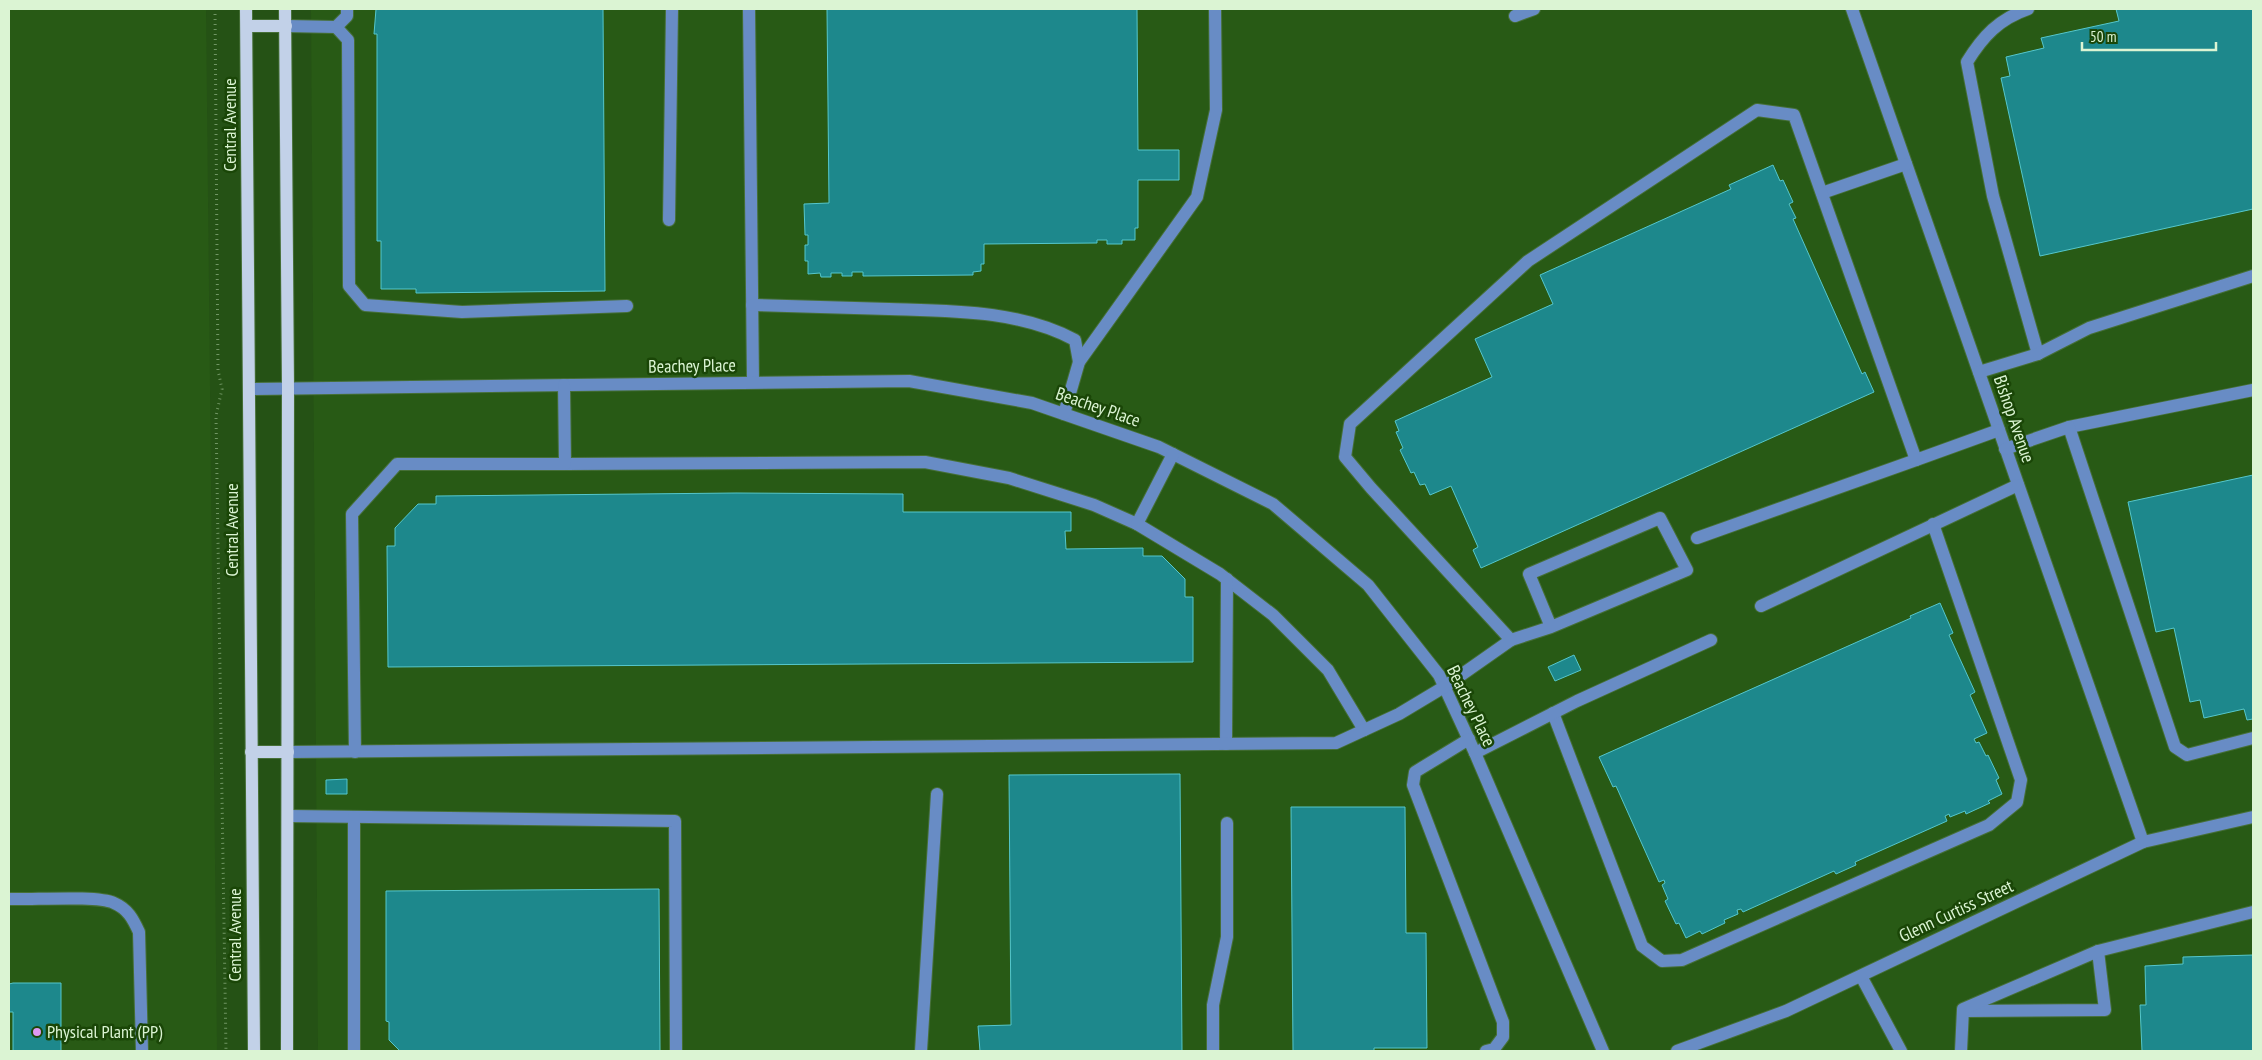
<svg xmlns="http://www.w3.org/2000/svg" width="2262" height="1060" viewBox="0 0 2262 1060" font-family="'PT Sans Narrow',sans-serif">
	<rect width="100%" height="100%" fill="#255215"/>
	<g fill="#285a15">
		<path d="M9,9H206L217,1051H9Z"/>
		<path d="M311,9H2253V1051H318Z"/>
	</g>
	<g fill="#1d888c" stroke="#55c7cc">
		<path d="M376,9H603L605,291L416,293V289H381V241H377V34H374Z"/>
		<path d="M827,9H1137L1138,150H1179V180H1138V228H1135V240H1122V244H1107V240H1097V243L984,244V264H981V271L973,272V275L863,276V272H852V276H842V273H831V277H821L820,273L808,274V261H805V245H808V235H805L804,204L829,203Z"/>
		<path d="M2116,9H2253V209L2040,256L2001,78L2010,76L2006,57L2044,48L2041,38L2119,21Z"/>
		<path d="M1773,165L1780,181L1783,180L1793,202L1789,204L1796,218L1793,219L1862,374L1865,372L1874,392L1481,568L1473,550L1478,547L1451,486L1430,495L1425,484L1420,485L1414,472L1411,473L1400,450L1403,448L1396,432L1399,431L1395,421L1492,377L1475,339L1553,304L1540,275L1731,189L1729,185Z"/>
		<path d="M2253,475V719L2247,720L2244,709L2204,718L2200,700L2190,702L2174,628L2156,632L2128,502Z"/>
		<path d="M736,493L903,494V512H1071V531H1065L1066,549L1143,548V556H1162L1185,579V597H1193V662L388,667L387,546H395V528L418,504H436V496Z"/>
		<path d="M1940,603L1953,633L1949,635L1975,692L1970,695L1987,733L1974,739L1976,743L1979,742L1986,756L1988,755L1999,778L1996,780L2002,794L1988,801L1990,803L1966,814L1965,811L1950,817L1949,814L1945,816L1947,821L1855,862L1856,865L1836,874L1834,871L1743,912L1741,909L1737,910L1738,914L1724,920L1725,923L1702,934L1700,931L1686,938L1679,923L1676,924L1665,901L1668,899L1662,885L1665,883L1664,880L1659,882L1616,786L1613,787L1599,757L1911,618L1910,616Z"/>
		<path d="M1574,655L1581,670L1555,681L1548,667Z"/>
		<path d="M1180,774L1182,1051H980L978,1026L1011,1025L1009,775Z"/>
		<path d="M347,779V794H326V780Z"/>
		<path d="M1291,807H1405L1406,933H1426L1427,1048H1374V1051H1293Z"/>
		<path d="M659,889L660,1051H662H400L389,1040V1022L386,1021V891Z"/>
		<path d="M2253,955V1051H2142L2140,1005H2146L2145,966L2183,964V957Z"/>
		<path d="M13,983H61V1051H13V1012H9V984Z"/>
	</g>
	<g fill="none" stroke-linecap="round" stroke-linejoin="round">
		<defs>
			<g id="minor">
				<path d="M749,9L753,382"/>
				<path d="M1852,9L2143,842"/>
				<path d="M2028,9C1999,19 1983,36 1967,62L1993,196L2038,354"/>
				<path d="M1515,16L1534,9"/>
				<path d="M286,26L336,27L347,16V9"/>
				<path d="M336,27L348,40L349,286L365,305L462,312L627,306"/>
				<path d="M1822,193L1906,164"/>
				<path d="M669,220L672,9"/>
				<path d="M752,305C798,306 843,308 889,309C950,311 1020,310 1075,340L1079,362"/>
				<path d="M1979,372L2038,354L2089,328L2253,276"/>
				<path d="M249,389L909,381L1032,403L1159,447L1273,504L1368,585L1439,675L1475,753L1603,1051"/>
				<path d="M1064,414L1079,362L1197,197L1216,110L1215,9"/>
				<path d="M2069,427L2253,390"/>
				<path d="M2005,449L2069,427L2175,747L2187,755L2253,738"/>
				<path d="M565,464L925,462L1009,478L1094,505L1137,524L1173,454"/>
				<path d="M1137,524L1220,574L1273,615L1328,670L1364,730"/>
				<path d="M1697,538L1916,460"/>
				<path d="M1761,606L2018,485"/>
				<path d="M1511,640L1551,627L1687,570L1660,518L1529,574L1551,627"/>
				<path d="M1553,713L1642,946L1662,961L1682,960L1989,825L2017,802L2021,780L1933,524"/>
				<path d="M1469,739L1415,772L1413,785L1503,1022V1037L1494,1049L1486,1051"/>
				<path d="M1226,744L1227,579"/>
				<path d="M288,752L1336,743L1399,714L1444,687L1511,640L1371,488L1345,457L1350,424L1528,261L1757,110L1794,115L1916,460L1999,430"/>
				<path d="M355,752L352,514L397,464H565L564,385"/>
				<path d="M1475,753L1577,701L1711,640"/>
				<path d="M288,816L675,821L676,1051"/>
				<path d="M354,817V1051"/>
				<path d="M9,899C32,900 97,895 114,903C128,909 133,919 139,932L142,1051"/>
				<path d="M1861,976L1901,1051"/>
				<path d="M1965,1011L2105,1010L2098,951"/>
				<path d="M921,1051L937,794"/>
				<path d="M1213,1051V1005L1227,937V823"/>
				<path d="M1677,1051L1786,1011L2143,842L2253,817"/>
				<path d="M1961,1051L1963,1009L2098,951L2253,912"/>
			</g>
			<g id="major">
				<path d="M246,9L254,1051"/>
				<path d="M285,9L288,388L287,1051"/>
				<path d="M247,26H286"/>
				<path d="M251,752H288"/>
			</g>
		</defs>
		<use href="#minor" stroke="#466f37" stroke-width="14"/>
		<use href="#major" stroke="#466f37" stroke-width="14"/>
		<path stroke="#719664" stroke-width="3" stroke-dasharray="1 4" stroke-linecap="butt" d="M215,9L218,370L222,389L216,416L226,1051"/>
		<use href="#minor" stroke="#688cc5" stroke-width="12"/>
		<use href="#major" stroke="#c2d1e8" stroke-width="12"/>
	</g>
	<circle fill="#de98f2" stroke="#1a4607" stroke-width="2" cx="37" cy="1032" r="5"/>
	<g text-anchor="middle" stroke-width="5" stroke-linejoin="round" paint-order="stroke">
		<g font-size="18" fill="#dbf4d3" stroke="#1a4607">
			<text transform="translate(230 125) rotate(-90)" y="6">Central Avenue</text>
			<text transform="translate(692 366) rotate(-1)" y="6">Beachey Place</text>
			<text transform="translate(1098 407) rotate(19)" y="6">Beachey Place</text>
			<text transform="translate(2014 419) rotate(71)" y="6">Bishop Avenue</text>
			<text transform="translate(232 530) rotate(-90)" y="6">Central Avenue</text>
			<text transform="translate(1471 706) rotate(64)" y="6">Beachey Place</text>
			<text transform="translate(1956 911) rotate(-25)" y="6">Glenn Curtiss Street</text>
			<text transform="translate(235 935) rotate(-90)" y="6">Central Avenue</text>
		</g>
		<g font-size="18" fill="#dbf4d3" stroke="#1a4607" text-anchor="start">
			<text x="47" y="1038">Physical Plant (PP)</text>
		</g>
	</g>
	<rect width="2262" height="1060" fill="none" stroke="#dbf4d3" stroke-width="20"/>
	<path d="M2082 42v8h134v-8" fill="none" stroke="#dbf4d3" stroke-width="2.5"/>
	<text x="2090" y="42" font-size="15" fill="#dbf4d3" stroke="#1a4607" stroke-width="4" paint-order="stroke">50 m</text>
</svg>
